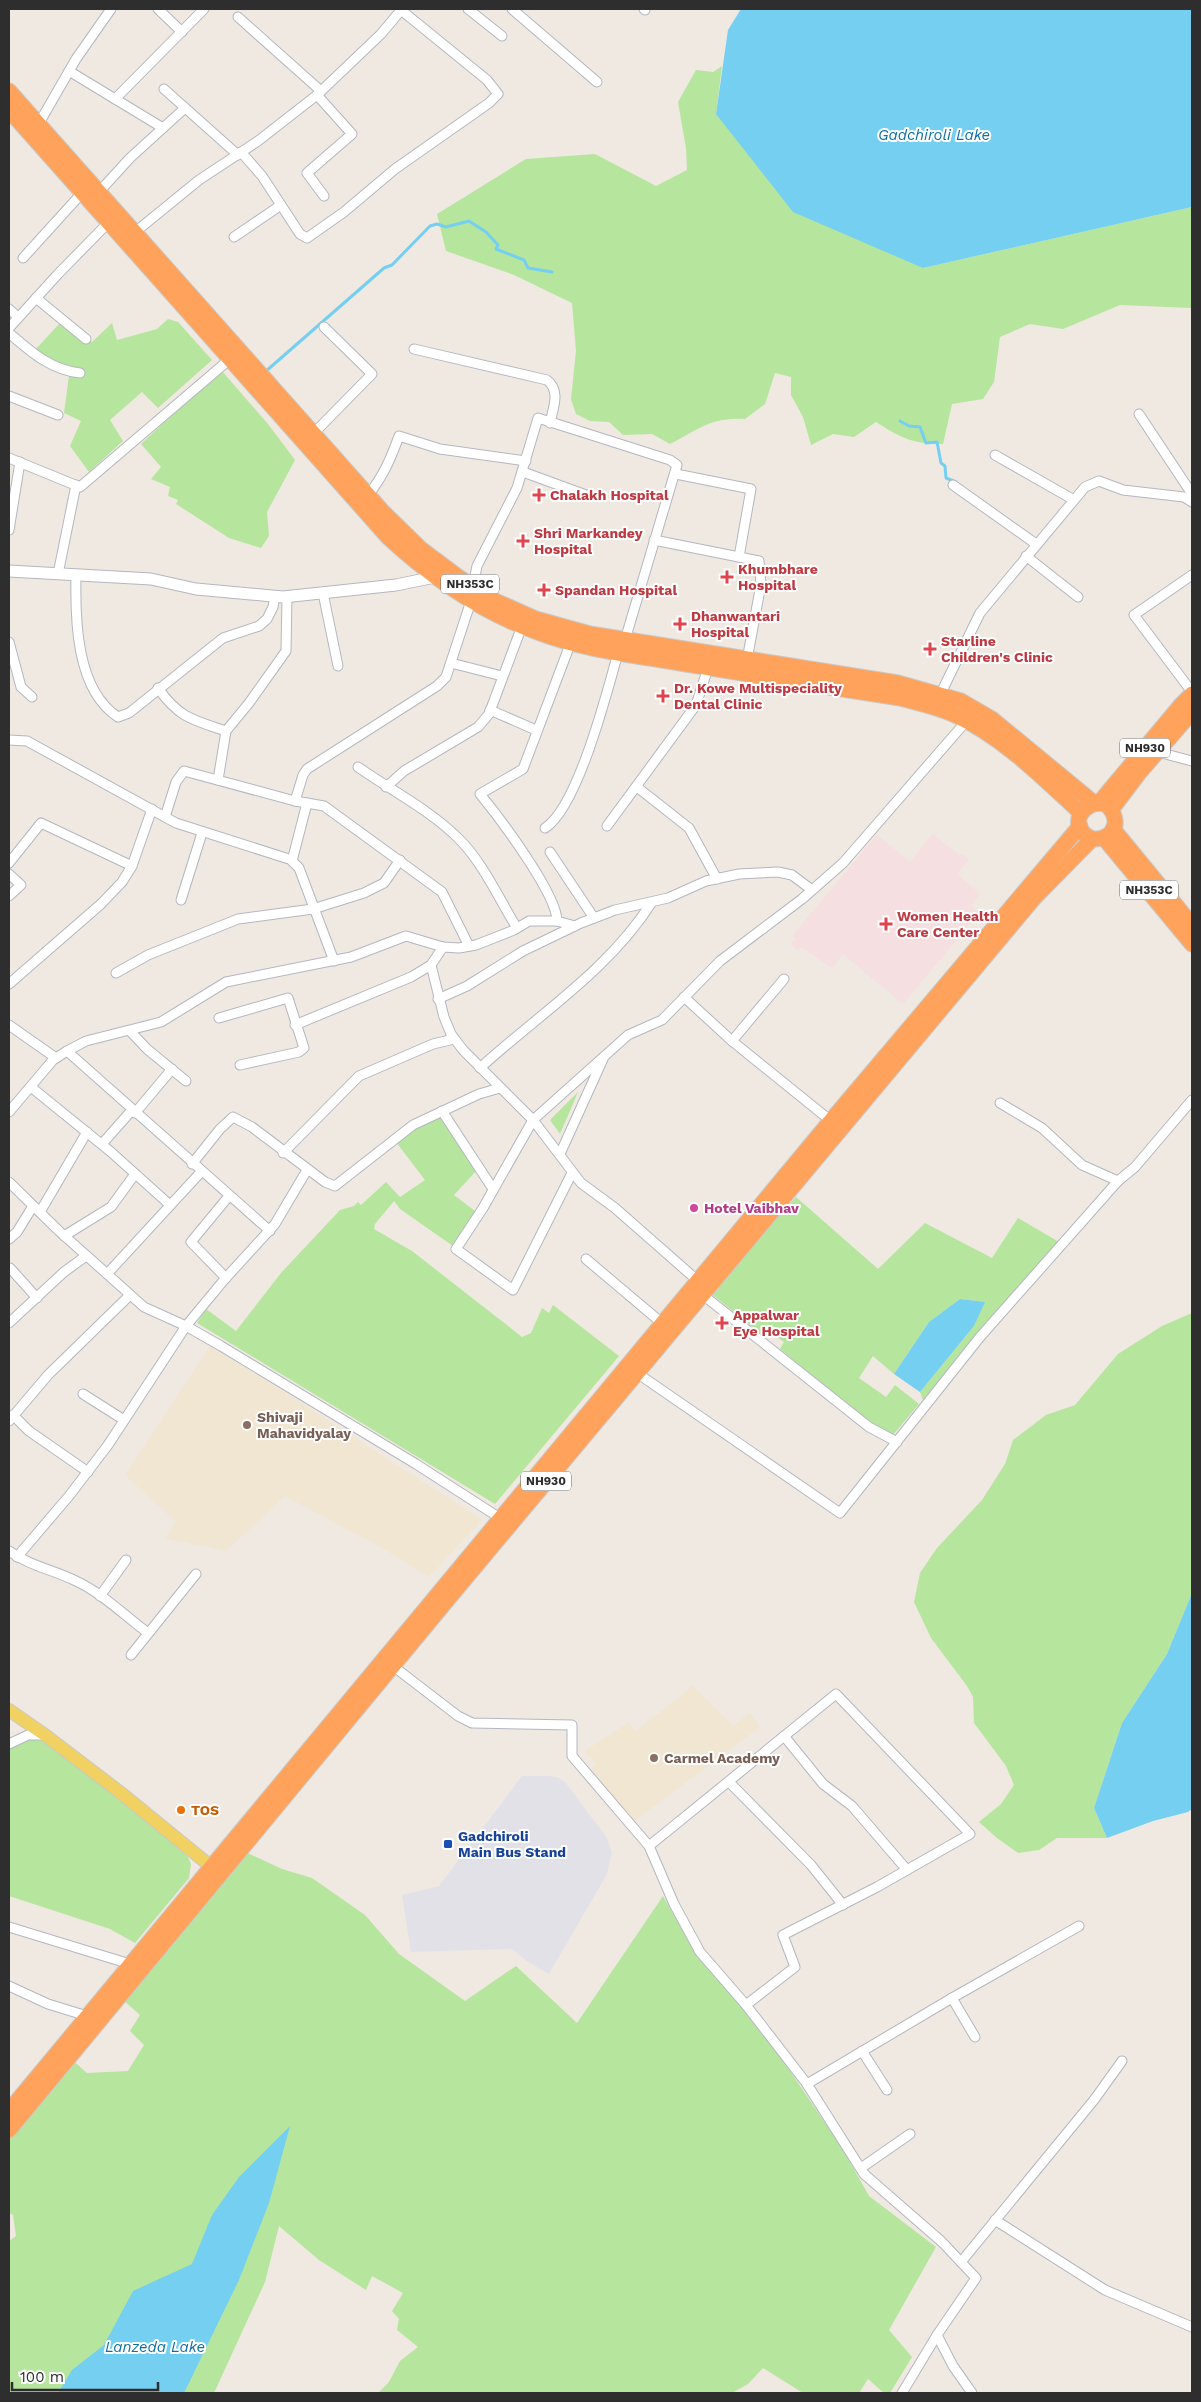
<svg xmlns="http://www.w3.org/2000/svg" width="1201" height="2402" viewBox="0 0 1201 2402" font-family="'Work Sans',sans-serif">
	<rect width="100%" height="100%" fill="#efe9e1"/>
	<path fill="#e3e1e8" d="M522,1776H547L557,1777L565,1782L607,1838L612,1853L607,1874L549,1974L528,1962L512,1949L411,1952L402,1895L439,1886Z"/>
	<g fill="#f0e6d1">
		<path d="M210,1346L275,1386L482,1520L429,1577L384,1549L285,1496L226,1551L165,1538L176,1522L125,1475Z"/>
		<path d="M693,1686L733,1726L750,1713L760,1727L634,1821L591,1769L596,1764L585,1751L629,1722L636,1731Z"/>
	</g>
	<path fill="#f5dfe0" d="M933,834L959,855L962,854L969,859L957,874L980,894L971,905L979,913L903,1004L843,954L832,968L801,947L797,950L791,943L796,939L793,935L877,835L910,862Z"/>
	<g fill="#b6e59e">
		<path d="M722,66L716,114L923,268L1192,207V308L1120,305L1063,329L1030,324L1000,337L994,382L983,399L952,404L943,444C915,445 899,437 876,422L854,437L833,434L811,445L803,417L791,395V377L775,373L765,404L745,419C711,417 699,429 670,444L652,434L623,435L609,422L590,421L576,414L571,399L576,351L572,303L514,275L446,251L437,214L526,159L595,154L656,186L687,170L686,148L678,102L696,70L713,72Z"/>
		<path d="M168,319L178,322L212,360L158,408L142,392L110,420L123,441L89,472L70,446L81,421L64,413L70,368L60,366L35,350L60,323L81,340L92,342L112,323L117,340L157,329Z"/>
		<path d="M221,370L268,424L295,460L267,512L269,536L261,548L229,538L176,504L178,500L168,496L170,487L151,479L161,467L141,444Z"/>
		<path d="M578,1092L560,1134L550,1120Z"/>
		<path d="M441,1115L477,1170L454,1195L475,1211L453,1246L400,1209L394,1201L375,1224L374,1229L412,1251L522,1337L531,1333L542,1308L549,1313L553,1305L619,1356L495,1504L197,1323L206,1309L236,1331L281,1273L340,1210L354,1206L358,1202L361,1205L386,1182L400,1197L425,1180L396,1142L403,1135Z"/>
		<path d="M796,1197L878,1269L925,1223L992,1258L1018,1218L1059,1242L977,1334L923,1400L920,1392L974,1326L984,1302L960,1299L929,1322L894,1374L873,1356L859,1378L886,1397L895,1385L919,1404L893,1435L871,1423L780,1349L784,1342L769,1331L764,1336L709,1292Z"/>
		<path d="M1192,1313V1593L1167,1654L1122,1723L1094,1808L1107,1838H1057L1039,1850L1018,1853L997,1838L979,1822L1001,1804L1014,1785L1006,1766L974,1723L973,1697L967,1686L931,1638L914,1602L920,1573L937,1548L982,1500L1005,1464L1013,1440L1046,1415L1075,1405L1118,1354L1162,1326Z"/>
		<path d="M28,1737L41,1739L117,1795L188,1857L191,1864L189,1878L135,1943L110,1929L9,1896V1748Z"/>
		<path d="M239,1849L282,1869L312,1878L365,1915L399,1954L465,2001L516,1966L577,2023L663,1896L697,1955L748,2015L786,2065L842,2148L869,2196L936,2247L889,2330L912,2357L890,2393H884L868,2379L859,2393H803L763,2368L748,2384L732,2393H378L389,2382L400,2361L418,2347L397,2330L399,2319L392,2311L403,2293L372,2276L366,2290L319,2260L279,2226L265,2282L214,2393H9V2241L16,2236L13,2215L9,2213V2131L69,2057L87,2073L128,2071L144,2045L130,2031L140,2015L122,1999Z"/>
	</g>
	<g fill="#75cff0">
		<path d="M741,9H1192V207L923,268L793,212L716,114L728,30Z"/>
		<path d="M960,1299L985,1302L974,1326L920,1392L894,1374L929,1322Z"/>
		<path d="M1192,1593V1809L1188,1812L1153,1821L1107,1838L1094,1808L1122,1723L1167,1654Z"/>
		<path d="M290,2126L269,2203L239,2280L184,2393H58L72,2370L104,2345L133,2291L192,2264L212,2215L239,2177Z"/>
	</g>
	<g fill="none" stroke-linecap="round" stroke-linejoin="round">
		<g stroke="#75cff0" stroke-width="3">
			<path d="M265,372L384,268L392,265L430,226L437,224L446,227L469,221L486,232L498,245L496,249L524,260L528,268L552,272"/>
			<path d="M900,421L909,426L920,427L926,443L937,442L941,463L945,466L946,478L956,482"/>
		</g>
		<defs>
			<g id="street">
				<path d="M158,9L182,32"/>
				<path d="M468,9L502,36"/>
				<path d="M512,9L597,82"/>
				<path d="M644,9L645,10"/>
				<path d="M238,17L321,91"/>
				<path d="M69,71L163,128L130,158L98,193"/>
				<path d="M164,89L238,155"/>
				<path d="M317,95L352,134L307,173L324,196"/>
				<path d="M115,99L204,9"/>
				<path d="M38,125L76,59L111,9"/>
				<path d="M163,128L185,108"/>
				<path d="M241,152L262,176L300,234L307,238L344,212L395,169L489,103L498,94L487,80L401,10"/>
				<path d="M134,233L199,180L258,141L317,95L381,34L402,9"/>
				<path d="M234,237L281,205"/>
				<path d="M23,258L82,193"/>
				<path d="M36,298L86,339"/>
				<path d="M9,309L18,317"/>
				<path d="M9,328L58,274L109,222"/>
				<path d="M9,333C31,352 51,370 80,373"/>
				<path d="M414,349L547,380C561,391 553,408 550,423"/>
				<path d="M9,396L58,415"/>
				<path d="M1139,414L1192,494"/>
				<path d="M313,434L372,374L324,327"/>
				<path d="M995,455L1074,500"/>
				<path d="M9,458L80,487L230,359"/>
				<path d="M523,472L586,495"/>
				<path d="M676,474L751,489L739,557"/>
				<path d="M953,485L1036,544"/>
				<path d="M368,495C383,477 391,458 399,436L440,449L526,461"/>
				<path d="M9,530L20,462"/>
				<path d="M654,540L759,561L761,584L747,660"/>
				<path d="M1026,556L1078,597"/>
				<path d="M58,574L76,485"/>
				<path d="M76,575C75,619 76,690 118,717L129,713L223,638L259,626L267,619L273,607L275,596"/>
				<path d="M1192,575L1134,615L1192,692"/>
				<path d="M473,586L477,566L517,488L538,418L670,460L677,465L625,640"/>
				<path d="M323,593L338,666"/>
				<path d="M9,642L21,687L32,697"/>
				<path d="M451,663L502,676"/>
				<path d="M158,688C179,718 193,720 226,731"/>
				<path d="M940,695L980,613L1085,487L1099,481L1123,490L1184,497L1192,502"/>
				<path d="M490,710L536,730"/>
				<path d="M9,740L27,741L176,823L292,860"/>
				<path d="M1158,752L1192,761"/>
				<path d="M358,767C392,791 432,811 461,841C484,865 499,899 517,928"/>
				<path d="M218,780L226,731L249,703L286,651L287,596"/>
				<path d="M386,787L404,771L478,727L489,714L522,626"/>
				<path d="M637,787L689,828L717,879"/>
				<path d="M295,801L303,775L307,769L437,686L446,677L471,601"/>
				<path d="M307,803L292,861L299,868L334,961"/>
				<path d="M165,817L176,782L184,771L295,801L324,806L442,892L469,946"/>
				<path d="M607,826L696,705L708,668"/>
				<path d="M545,828C578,807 607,692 618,653"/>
				<path d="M550,852L594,918"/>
				<path d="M9,863L41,823L132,866"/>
				<path d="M9,874L21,885L9,896"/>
				<path d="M181,900L202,833"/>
				<path d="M557,921C557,894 499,817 480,794L523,769L571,642"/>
				<path d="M431,965L444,1017L451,1034L463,1050L533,1120L581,1183L615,1208L698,1281"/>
				<path d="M116,973L148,955L238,919L313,909L364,893L384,883L400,860"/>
				<path d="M9,984L101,904L122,882L132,866L152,809"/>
				<path d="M684,997L732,1041L831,1121"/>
				<path d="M438,999L467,986L523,951L581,923L615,910L668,898L706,881L739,874L778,872L792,875L812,890"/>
				<path d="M219,1018L288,998L304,1048L299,1052L240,1065"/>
				<path d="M9,1025L56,1058"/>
				<path d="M295,1025L411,977L431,965L443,947"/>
				<path d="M130,1031L147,1049L186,1081"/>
				<path d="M732,1041L784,979"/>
				<path d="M67,1051L270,1231"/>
				<path d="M480,1068C539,1014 609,970 652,902"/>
				<path d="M31,1087L111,1152L170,1205"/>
				<path d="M442,1111L493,1189"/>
				<path d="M9,1112L53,1060L67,1051L86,1041L161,1022L226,982L351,957L406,936L443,947L459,948L476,945L514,930L529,921H557L575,926"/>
				<path d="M135,1113L172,1069"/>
				<path d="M102,1144L132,1110"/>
				<path d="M283,1153L359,1076L433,1044L454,1039"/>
				<path d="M560,1154L603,1059"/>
				<path d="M192,1164L220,1129L233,1117L252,1127L325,1182L335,1186L413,1125L479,1094L500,1088"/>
				<path d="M572,1173L513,1290L456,1249L483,1208L533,1120L628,1035L662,1020L720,961L802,899L843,863L969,718"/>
				<path d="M1118,1181L1135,1167L1192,1100"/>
				<path d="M9,1182L59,1231L144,1307L186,1326L221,1346L416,1464L503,1520"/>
				<path d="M40,1212L87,1132"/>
				<path d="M64,1236L111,1207L135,1174"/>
				<path d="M9,1239L17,1232L33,1206"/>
				<path d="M586,1259L663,1324"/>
				<path d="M10,1268L37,1298"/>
				<path d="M107,1274L201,1172"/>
				<path d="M226,1278L191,1242L229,1196"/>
				<path d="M703,1295L869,1427L897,1442"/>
				<path d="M9,1323L64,1272L86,1256"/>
				<path d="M637,1373L840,1513L980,1337L1118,1181L1082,1165L1042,1128L1000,1103"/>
				<path d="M83,1394L124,1420"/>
				<path d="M13,1415L29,1431L88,1472"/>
				<path d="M9,1421L48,1375L130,1295"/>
				<path d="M9,1551C32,1567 52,1569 76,1581C102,1593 125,1616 148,1633"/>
				<path d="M17,1557L69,1496L108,1445L186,1326L224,1280L275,1224L307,1170"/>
				<path d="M100,1596L126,1560"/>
				<path d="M131,1655L196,1574"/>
				<path d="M393,1666L458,1716L472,1723L572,1725V1756L649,1846L674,1904L700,1952L746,2005"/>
				<path d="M784,1736L823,1784L852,1806L907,1870"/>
				<path d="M9,1744L28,1735H45"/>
				<path d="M729,1782L811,1865L843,1905"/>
				<path d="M649,1846L836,1694L970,1834L877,1887L783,1935L795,1967L746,2005L807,2084L952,1998L1079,1926"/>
				<path d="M9,1927L130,1964"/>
				<path d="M9,1986L48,2004L87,2016"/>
				<path d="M952,1998L975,2037"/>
				<path d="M862,2051L887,2090"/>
				<path d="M807,2084L864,2174L942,2242L976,2278L937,2335L902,2393"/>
				<path d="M861,2168L910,2134"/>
				<path d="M995,2220L1105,2290L1192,2327"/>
				<path d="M961,2262L1094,2100L1122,2061"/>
				<path d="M937,2335L953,2366L972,2393"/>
			</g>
			<path id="secondary" d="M9,571L151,579L196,589L283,597L396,585L435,577"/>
			<path id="primary" d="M9,1710L45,1735L121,1793L219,1873"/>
			<g id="highway">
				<path d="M9,91L382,511L421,549L457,576L493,600L536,619L590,634L898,683L961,701L992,719L1094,803"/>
				<path d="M9,110L388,537C432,578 483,613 540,633C585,650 633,655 680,663C753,675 827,687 900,698C919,703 938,707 955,715C1004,738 1042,777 1081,813"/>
				<path d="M1099,803L1181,705L1192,694"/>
				<path d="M1111,810L1139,773L1192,712"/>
				<path d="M1113,829L1192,925"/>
				<path d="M1104,838L1192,944"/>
				<path d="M9,2111L819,1135L1080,826"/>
				<path d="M9,2130L443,1605L1034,898L1092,839C1106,840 1119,831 1114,816C1105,784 1055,820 1092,839"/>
			</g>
		</defs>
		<use href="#street" stroke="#b4b7c1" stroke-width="11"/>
		<use href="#secondary" stroke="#b4b7c1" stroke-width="13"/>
		<use href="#primary" stroke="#c9c9c9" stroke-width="14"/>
		<use href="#highway" stroke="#c9c9c9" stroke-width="17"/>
		<use href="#street" stroke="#fff" stroke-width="9"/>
		<use href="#secondary" stroke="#fff" stroke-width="11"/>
		<use href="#primary" stroke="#f2d163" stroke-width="12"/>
		<use href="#highway" stroke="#ffa35c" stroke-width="15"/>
	</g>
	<g fill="#e0444e" stroke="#fff" stroke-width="2">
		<path d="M536.5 487.5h5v5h5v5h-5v5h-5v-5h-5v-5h5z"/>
		<path d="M520.5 533.5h5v5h5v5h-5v5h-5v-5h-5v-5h5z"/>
		<path d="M724.5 569.5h5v5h5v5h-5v5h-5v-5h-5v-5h5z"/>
		<path d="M541.5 582.5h5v5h5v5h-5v5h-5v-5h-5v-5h5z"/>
		<path d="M677.5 616.5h5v5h5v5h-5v5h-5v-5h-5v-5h5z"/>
		<path d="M927.5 641.5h5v5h5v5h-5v5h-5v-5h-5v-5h5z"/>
		<path d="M660.5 688.5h5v5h5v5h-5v5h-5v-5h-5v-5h5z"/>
		<path d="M883.5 916.5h5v5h5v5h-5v5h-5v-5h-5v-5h5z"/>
		<path d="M719.5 1315.5h5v5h5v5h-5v5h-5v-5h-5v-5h5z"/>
	</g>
	<circle fill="#d1479c" stroke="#fff" stroke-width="2" cx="694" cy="1208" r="5"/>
	<g fill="#8d6e63" stroke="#fff" stroke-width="2">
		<circle cx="247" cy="1425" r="5"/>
		<circle cx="654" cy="1758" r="5"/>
	</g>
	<circle fill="#e8710a" stroke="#fff" stroke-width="2" cx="181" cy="1810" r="5"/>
	<rect fill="#1a4fb4" stroke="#fff" stroke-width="2" x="443" y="1839" width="10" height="10" rx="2.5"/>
	<g text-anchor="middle" stroke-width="4" stroke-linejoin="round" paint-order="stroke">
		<g fill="#fff" stroke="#6d6d6d" stroke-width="1">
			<rect x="441" y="574.5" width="58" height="19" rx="4"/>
			<rect x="1120" y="738.5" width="50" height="19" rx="4"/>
			<rect x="1120" y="880.5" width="58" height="19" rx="4"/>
			<rect x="521" y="1471.5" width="50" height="19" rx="4"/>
		</g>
		<g font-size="12" font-weight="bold" fill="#2e2e2e">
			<text x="470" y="588">NH353C</text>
			<text x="1145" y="752">NH930</text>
			<text x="1149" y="894">NH353C</text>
			<text x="546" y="1485">NH930</text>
		</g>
		<g font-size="14" font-weight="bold" fill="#be3a42" stroke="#fff" text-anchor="start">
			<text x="550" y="500">Chalakh Hospital</text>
			<text x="534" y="538">Shri Markandey<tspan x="534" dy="16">Hospital</tspan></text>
			<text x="738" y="574">Khumbhare<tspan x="738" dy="16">Hospital</tspan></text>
			<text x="555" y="595">Spandan Hospital</text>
			<text x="691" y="621">Dhanwantari<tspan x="691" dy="16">Hospital</tspan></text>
			<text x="941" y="646">Starline<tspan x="941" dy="16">Children's Clinic</tspan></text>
			<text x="674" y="693">Dr. Kowe Multispeciality<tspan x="674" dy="16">Dental Clinic</tspan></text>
			<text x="897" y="921">Women Health<tspan x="897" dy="16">Care Center</tspan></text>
			<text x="733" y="1320">Appalwar<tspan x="733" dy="16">Eye Hospital</tspan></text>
		</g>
		<g font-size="14" font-weight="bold" fill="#b23c85" stroke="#fff" text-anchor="start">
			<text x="704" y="1213">Hotel Vaibhav</text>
		</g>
		<g font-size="14" font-weight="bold" fill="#785e54" stroke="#fff" text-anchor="start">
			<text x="257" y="1422">Shivaji<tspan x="257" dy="16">Mahavidyalay</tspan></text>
			<text x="664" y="1763">Carmel Academy</text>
		</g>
		<g font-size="14" font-weight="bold" fill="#c56008" stroke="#fff" text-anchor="start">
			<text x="191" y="1815">TOS</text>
		</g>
		<g font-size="14" font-weight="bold" fill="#164399" stroke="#fff" text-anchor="start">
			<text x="458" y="1841">Gadchiroli<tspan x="458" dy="16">Main Bus Stand</tspan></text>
		</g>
		<g font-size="15" font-style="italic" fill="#0d6fa3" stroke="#fff">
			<text x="934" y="140">Gadchiroli Lake</text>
			<text x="155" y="2352">Lanzeda Lake</text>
		</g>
	</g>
	<rect width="1201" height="2402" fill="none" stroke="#2e2e2e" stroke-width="20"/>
	<path d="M12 2382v8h146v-8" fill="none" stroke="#2e2e2e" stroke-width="2.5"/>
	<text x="20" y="2382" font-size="15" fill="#2e2e2e" stroke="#ffffff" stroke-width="4" paint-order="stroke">100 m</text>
</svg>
